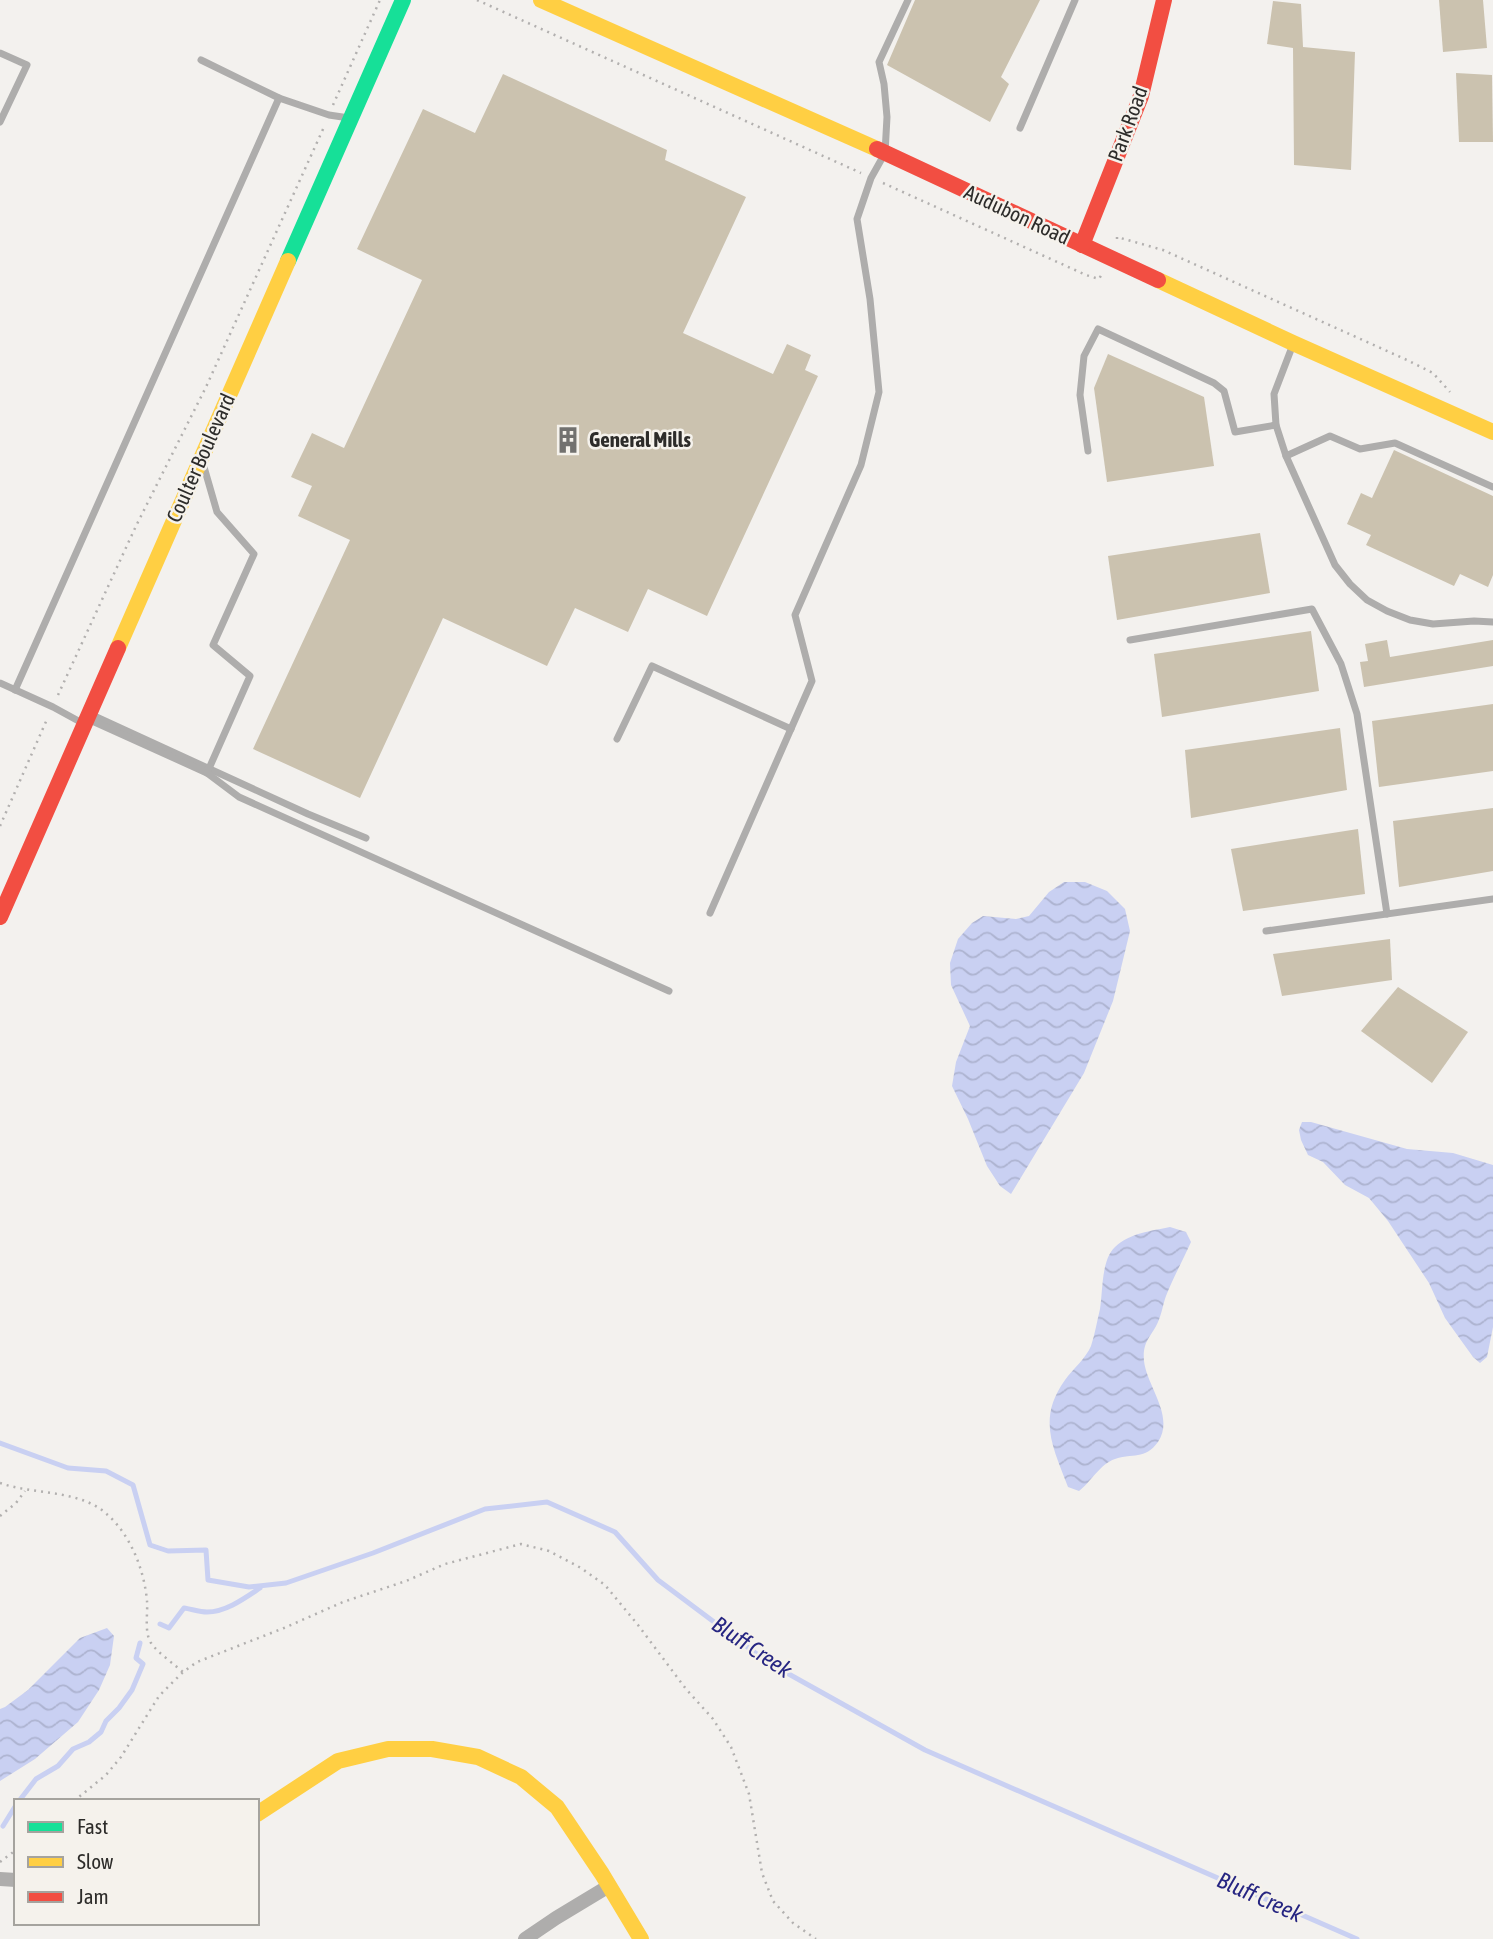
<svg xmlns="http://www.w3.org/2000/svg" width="1493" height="1939" viewBox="0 0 1493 1939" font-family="'Asap Condensed',sans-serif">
	<defs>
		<pattern id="water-waves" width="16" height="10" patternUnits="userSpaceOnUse" patternTransform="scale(1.75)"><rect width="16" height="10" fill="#c9d0f2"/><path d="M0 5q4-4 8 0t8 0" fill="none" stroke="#adb3d0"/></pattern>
	</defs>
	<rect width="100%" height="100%" fill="#f3f1ee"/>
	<g fill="url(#water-waves)">
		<path d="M1064,882H1085L1107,891L1125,909L1130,931L1113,1001L1084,1073L1011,1194L1000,1186L987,1166L968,1119L952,1086L956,1062L970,1026L951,985L950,963L958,939L972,923L983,916L1016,919L1029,916L1049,892Z"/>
		<path d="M1302,1122H1311L1407,1149L1453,1153L1493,1165V1327L1487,1357L1480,1363L1473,1357L1445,1318L1429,1283L1388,1221L1369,1198L1345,1185L1323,1162L1308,1155L1301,1140L1299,1130Z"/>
		<path d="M1170,1227L1186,1232L1191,1242C1183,1260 1173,1278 1166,1296C1163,1304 1162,1313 1158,1322C1152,1336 1142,1341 1144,1361C1147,1387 1175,1416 1158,1442C1145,1460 1132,1453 1115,1459C1100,1464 1091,1482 1079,1491L1068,1487C1053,1447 1037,1419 1065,1380C1073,1369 1086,1358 1091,1346C1095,1334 1097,1321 1100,1309C1103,1291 1101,1260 1115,1247C1130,1233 1151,1231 1170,1227Z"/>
		<path d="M107,1628L114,1636L110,1665L99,1690L78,1722L35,1759L0,1781V1709L5,1707L28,1690L80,1638Z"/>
	</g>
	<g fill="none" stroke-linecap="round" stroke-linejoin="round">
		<g stroke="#c9d0f2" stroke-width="5">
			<path d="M0,1443L68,1468L106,1471L133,1485L150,1545L168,1551L206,1550L208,1580L249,1587L286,1583L373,1553L485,1509L547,1502L615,1532L658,1580L769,1663L925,1750L1357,1939"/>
			<path d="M160,1624L169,1628L184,1608C191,1609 200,1612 207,1612C226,1612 245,1598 260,1588"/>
			<path d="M19,1801L36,1779L58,1766L73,1749L89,1742L101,1732L106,1721L119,1708L132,1690L143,1664L136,1658L140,1643"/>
			<path d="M3,1826L16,1805"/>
		</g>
	</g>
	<g fill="#cbc2af">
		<path d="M915,0H1040L1001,77L1009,84L990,122L887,65Z"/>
		<path d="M1439,0H1483L1487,48L1443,52Z"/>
		<path d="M1273,1L1301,4L1303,47L1355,52L1351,170L1294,165L1293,48L1267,44Z"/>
		<path d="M1456,73L1492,75L1493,142H1459Z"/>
		<path d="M503,74L667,150L665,160L746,197L683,333L773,374L787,344L811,355L805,370L818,376L707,616L648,589L628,632L575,608L547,666L443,618L360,798L253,749L350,540L298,516L312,486L291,477L312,433L344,448L422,280L357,249L423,109L475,133Z"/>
		<path d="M1108,354L1204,397L1214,466L1107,482L1094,388Z"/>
		<path d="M1394,450L1493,496V575L1488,587L1460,574L1454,586L1366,545L1371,535L1347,524L1361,493L1372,498Z"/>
		<path d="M1260,533L1270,593L1117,620L1108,556Z"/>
		<path d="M1311,631L1319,691L1162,717L1154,654Z"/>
		<path d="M1387,640L1390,657L1493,640V666L1364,687L1360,662L1368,661L1365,644Z"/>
		<path d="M1493,704V771L1379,787L1372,721Z"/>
		<path d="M1340,728L1347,790L1191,818L1185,750Z"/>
		<path d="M1493,808V871L1399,887L1393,821Z"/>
		<path d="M1358,829L1365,894L1243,911L1231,849Z"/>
		<path d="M1390,939L1392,980L1282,996L1273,954Z"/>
		<path d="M1398,987L1468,1032L1432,1083L1361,1031Z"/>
	</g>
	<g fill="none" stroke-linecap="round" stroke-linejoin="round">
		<g stroke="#b2b0af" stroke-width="2.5" stroke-dasharray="2 5" stroke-linecap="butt">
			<path d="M477,0L861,173"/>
			<path d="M333,105L380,0"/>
			<path d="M883,183L1086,275L1099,279L1102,274"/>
			<path d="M1117,239V237L1163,250L1407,360L1433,373L1450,392"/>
			<path d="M58,695L136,526L206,387L324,127"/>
			<path d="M0,826L48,717"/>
			<path d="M0,1483C31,1494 71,1490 99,1508C128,1528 144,1567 147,1601C148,1613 144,1632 151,1643C157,1652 175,1665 183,1672"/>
			<path d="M0,1516L16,1503L25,1491"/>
			<path d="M74,1801L106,1775L121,1757L159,1696L183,1672L197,1662L284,1628L343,1602L406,1581L445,1564L521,1544L549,1551L581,1568L605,1585L638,1625L686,1689L713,1719L731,1747L749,1794L762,1873L773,1901L793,1923L816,1939"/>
			<path d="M0,1862L16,1850"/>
		</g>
		<g stroke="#aeadac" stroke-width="7">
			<path d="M0,53L27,65L0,122"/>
			<path d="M279,98L329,115L349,118"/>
			<path d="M1020,128L1075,0"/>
			<path d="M1292,347L1274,394L1276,425L1286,456L1335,565L1350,584L1367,600L1387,611L1410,620L1433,624L1474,621L1493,622"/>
			<path d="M1088,451L1080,395L1084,356L1098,329L1214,383L1224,391L1235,432L1276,425"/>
			<path d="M1286,456L1330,436L1360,449L1395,443L1493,487"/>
			<path d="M1130,640L1312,609L1341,664L1357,714L1387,914"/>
			<path d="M0,683L53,707L84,724"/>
			<path d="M15,690L279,98L201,60"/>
			<path d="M92,715L308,814L366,838"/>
			<path d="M90,720L207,773L250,676L213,645L254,554L217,512L204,467"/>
			<path d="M617,739L652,666L791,729"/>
			<path d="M207,773L239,797L669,991"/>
			<path d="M710,913L812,681L795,615L861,465L879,392L870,299L857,219L871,178L885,153L887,117L884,84L879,62L908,0"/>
			<path d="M1266,931L1493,899"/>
		</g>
		<g stroke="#aeadac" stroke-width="14">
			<path d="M0,1879L16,1880"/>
			<path d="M525,1939L556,1918L609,1886"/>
		</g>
		<path stroke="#16e098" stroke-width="16" d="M288,261L403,0"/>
		<g stroke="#ffcf43" stroke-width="16">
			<path d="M541,0L877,149"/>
			<path d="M1158,280L1293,343L1493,432"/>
			<path d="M118,648L288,261"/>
			<path d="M257,1814L338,1761L388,1749H432L478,1757L521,1777L557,1807L602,1874L641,1939"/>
		</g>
		<g stroke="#f24e42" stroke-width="16">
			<path d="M877,149L1158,280"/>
			<path d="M1082,245L1141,96L1164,0"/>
			<path d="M0,917L118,648"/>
		</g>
	</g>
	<defs>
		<symbol id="building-bare" viewBox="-9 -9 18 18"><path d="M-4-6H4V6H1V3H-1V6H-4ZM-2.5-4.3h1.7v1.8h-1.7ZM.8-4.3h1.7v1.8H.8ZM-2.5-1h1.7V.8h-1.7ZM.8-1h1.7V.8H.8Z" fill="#72716f" stroke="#f5f2ec" stroke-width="2.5" paint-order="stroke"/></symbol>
	</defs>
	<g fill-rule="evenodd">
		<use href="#building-bare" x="549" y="421" width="38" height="38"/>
	</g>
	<g text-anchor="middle" stroke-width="5" stroke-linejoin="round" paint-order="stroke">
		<g font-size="21" fill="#2d2c2a" stroke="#f5f2ec">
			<text transform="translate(1128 124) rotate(-70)" y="7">Park Road</text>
			<text transform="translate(1017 215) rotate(25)" y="7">Audubon Road</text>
			<text transform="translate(201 458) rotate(-66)" y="7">Coulter Boulevard</text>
		</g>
		<g font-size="21" font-weight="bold" fill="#2d2c2a" stroke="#f5f2ec" text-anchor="start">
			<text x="589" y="447">General Mills</text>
		</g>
		<g font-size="23" font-style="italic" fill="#272682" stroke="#f5f2ec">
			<text transform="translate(752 1647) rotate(34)" y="8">Bluff Creek</text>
			<text transform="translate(1260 1897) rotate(24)" y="8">Bluff Creek</text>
		</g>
	</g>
	<rect x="14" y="1799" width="245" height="126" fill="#f5f2ec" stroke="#a5a39e" stroke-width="2"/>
	<rect x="28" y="1822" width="35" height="10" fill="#16e098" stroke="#a5a39e" stroke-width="2"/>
	<text x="77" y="1834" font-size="21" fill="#2d2c2a">Fast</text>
	<rect x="28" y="1857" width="35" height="10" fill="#ffcf43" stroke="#a5a39e" stroke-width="2"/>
	<text x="77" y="1869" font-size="21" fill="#2d2c2a">Slow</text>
	<rect x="28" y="1892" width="35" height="10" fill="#f24e42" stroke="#a5a39e" stroke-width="2"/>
	<text x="77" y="1904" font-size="21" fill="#2d2c2a">Jam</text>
</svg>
